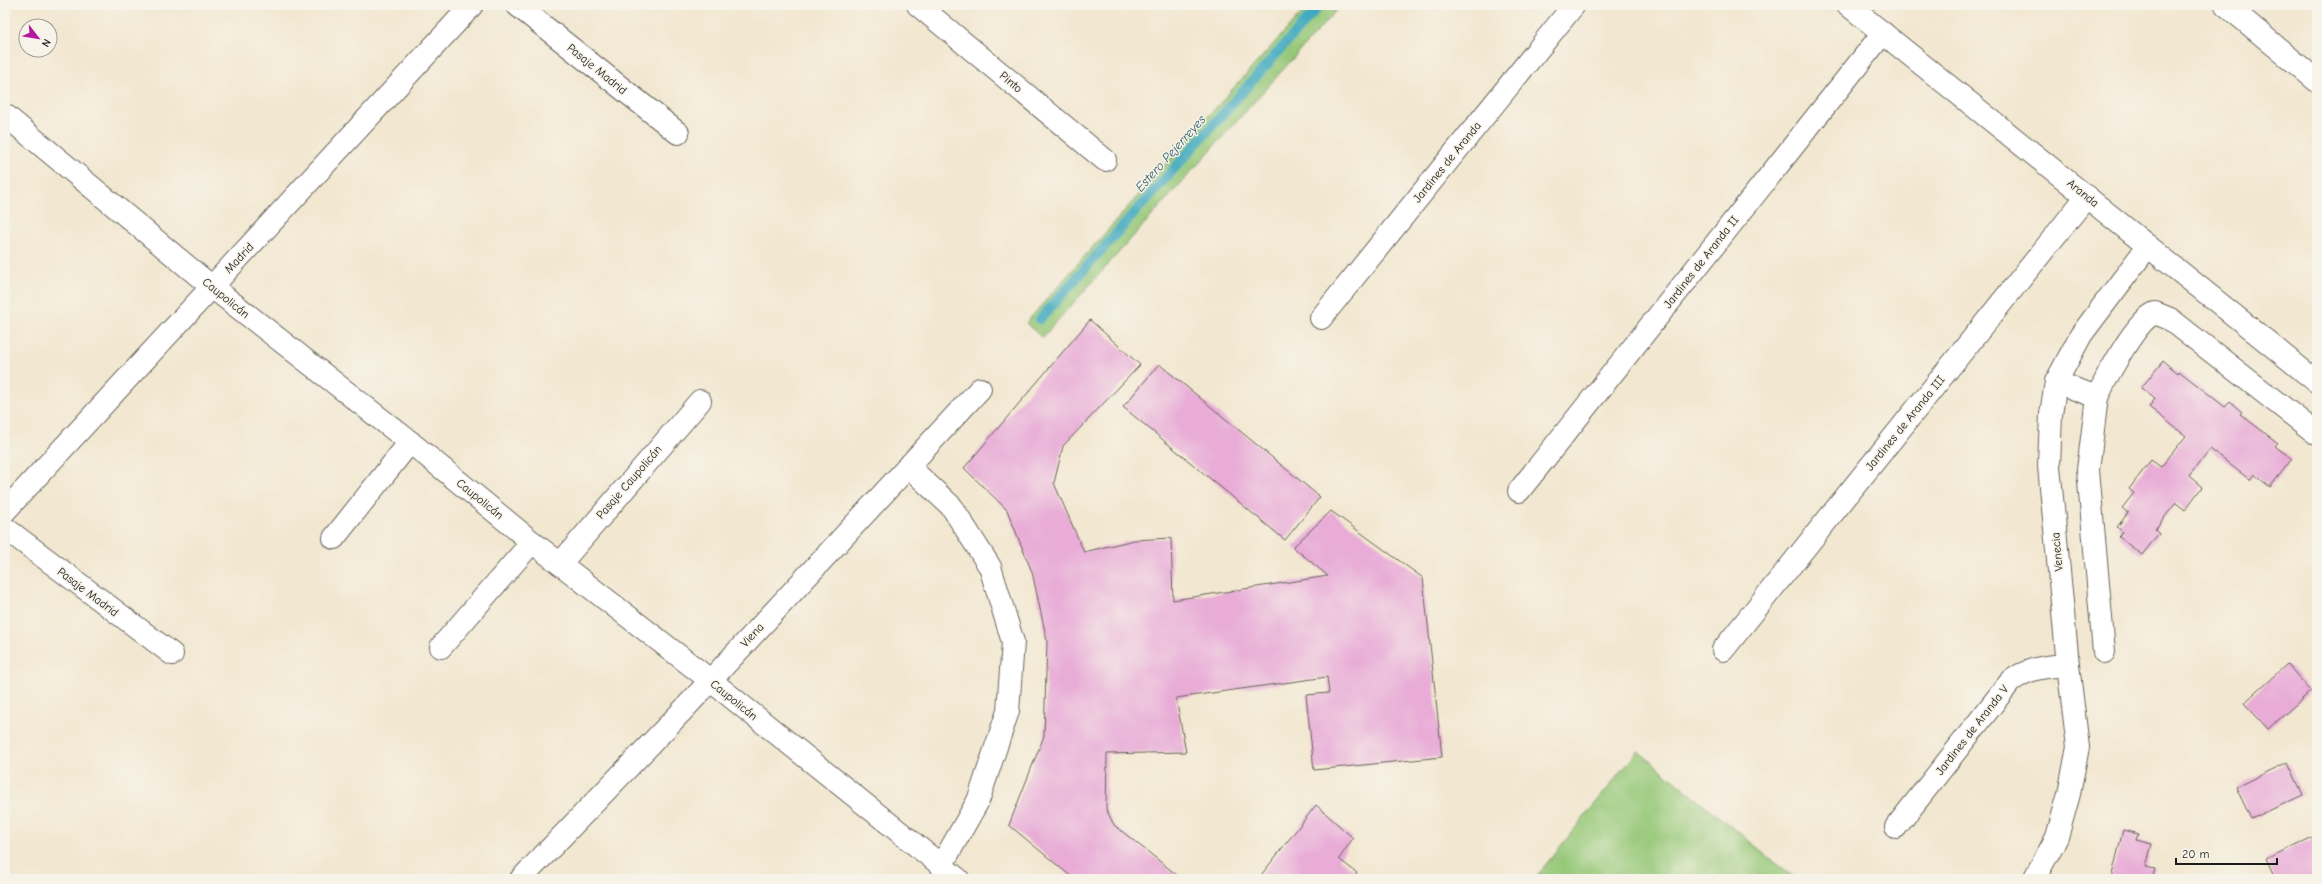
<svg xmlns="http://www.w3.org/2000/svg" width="2322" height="884" viewBox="0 0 2322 884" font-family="'Comic Neue',sans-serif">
	<rect width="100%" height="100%" fill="#f7f3e8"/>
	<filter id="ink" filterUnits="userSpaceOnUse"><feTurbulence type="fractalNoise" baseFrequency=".025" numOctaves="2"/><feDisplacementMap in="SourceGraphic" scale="8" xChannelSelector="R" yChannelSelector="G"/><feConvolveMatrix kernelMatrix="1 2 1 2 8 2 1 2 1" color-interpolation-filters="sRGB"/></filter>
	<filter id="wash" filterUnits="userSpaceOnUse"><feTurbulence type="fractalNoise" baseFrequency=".012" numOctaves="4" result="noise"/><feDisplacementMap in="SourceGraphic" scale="16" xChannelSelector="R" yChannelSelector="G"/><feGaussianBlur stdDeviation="0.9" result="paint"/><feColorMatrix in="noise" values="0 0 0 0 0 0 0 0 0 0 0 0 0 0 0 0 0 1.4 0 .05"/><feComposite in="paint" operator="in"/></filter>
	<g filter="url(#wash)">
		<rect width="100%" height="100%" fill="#f2e7d0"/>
		<g fill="#96c878" stroke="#59724a">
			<path d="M1309,5H1341L1042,338L1026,323L1202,123Z"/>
			<path d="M1638,751L1796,879H1534Z"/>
		</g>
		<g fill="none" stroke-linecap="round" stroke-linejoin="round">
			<path stroke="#3ea8be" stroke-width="10" d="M1040,319L1320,5"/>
		</g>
		<g id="blocks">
			<g fill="#e8acd7">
				<path d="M1090,320L1140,365L1063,446L1054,483L1084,552L1134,540L1171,538L1173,600L1328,576L1293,547L1331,511L1423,578L1442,757L1314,770L1306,695L1329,693L1327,677L1176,698L1186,752L1107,754L1106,809L1114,825L1182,879H1074L1009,825L1044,736L1047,641L1032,572L1007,510L964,468Z"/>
				<path d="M2163,361L2178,373L2179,371L2225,407L2230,402L2242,412L2240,414L2278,443L2275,446L2292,459L2270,487L2254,474L2250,480L2210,449L2189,476L2202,487L2185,510L2176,503L2155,529L2159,533L2142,555L2119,537L2123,532L2117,527L2128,513L2122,508L2134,493L2129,489L2151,460L2161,467L2186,436L2149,407L2155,399L2141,388Z"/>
				<path d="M1159,364L1320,497L1285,540L1123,407Z"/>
				<path d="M2287,664L2311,691L2268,729L2244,703Z"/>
				<path d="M2288,762L2303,795L2251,819L2236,787Z"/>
				<path d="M1316,805L1353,838L1339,859L1357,873L1353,879H1258Z"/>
				<path d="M2123,830L2138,834L2136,840L2152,844L2146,867L2155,869L2152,879H2111Z"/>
				<path d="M2317,835V874L2308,879H2275L2266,859Z"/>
			</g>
		</g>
	</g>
	<g filter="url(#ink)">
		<use href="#blocks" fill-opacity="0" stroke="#67635b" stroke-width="1"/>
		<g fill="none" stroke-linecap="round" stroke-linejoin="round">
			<defs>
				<g id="minor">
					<path d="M517,5L678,133"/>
					<path d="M918,5L1105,160"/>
					<path d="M1848,5L2317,382"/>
					<path d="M2226,5L2317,81"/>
					<path d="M5,115L212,287L410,442L532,542L710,680L958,879"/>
					<path d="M1321,318L1574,5"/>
					<path d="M2056,382L2097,397L2088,470L2104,652"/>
					<path d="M2097,397C2106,378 2136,320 2155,313L2170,319L2317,434"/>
					<path d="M908,466L952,507L990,567L1013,642L1008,711L978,801L941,866"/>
					<path d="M1519,491L1883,33"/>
					<path d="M5,511L472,5"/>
					<path d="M5,528L172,654"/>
					<path d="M334,538L410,442"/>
					<path d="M560,564L700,401"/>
					<path d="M441,647L532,542"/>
					<path d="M1723,650L2087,196"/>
					<path d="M1896,827L2010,682C2028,667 2046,667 2068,665"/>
					<path d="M521,879L686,707L980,389"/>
					<path d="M2034,879L2057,837L2069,794L2078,747L2068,665L2049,466L2051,414L2056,382L2081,335L2148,246"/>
				</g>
			</defs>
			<use href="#minor" stroke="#67635b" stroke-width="24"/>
			<use href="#minor" stroke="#fff" stroke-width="22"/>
		</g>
	</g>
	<g text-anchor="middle" stroke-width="3" stroke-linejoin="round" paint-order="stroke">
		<g font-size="12" fill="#1c1c1c" stroke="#f7f3e8">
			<text transform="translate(597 69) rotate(39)" y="4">Pasaje Madrid</text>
			<text transform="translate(1011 82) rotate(40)" y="4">Pinto</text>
			<text transform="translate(1447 162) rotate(-51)" y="4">Jardines de Aranda</text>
			<text transform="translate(2083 193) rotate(39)" y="4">Aranda</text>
			<text transform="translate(239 258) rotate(-47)" y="4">Madrid</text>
			<text transform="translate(1701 262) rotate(-52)" y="4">Jardines de Aranda II</text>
			<text transform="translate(226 298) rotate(39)" y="4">Caupolicán</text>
			<text transform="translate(1905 423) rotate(-51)" y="4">Jardines de Aranda III</text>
			<text transform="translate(629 482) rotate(-49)" y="4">Pasaje Caupolicán</text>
			<text transform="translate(480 499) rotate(39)" y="4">Caupolicán</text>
			<text transform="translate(2057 552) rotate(-95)" y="4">Venecia</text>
			<text transform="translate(88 592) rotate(37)" y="4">Pasaje Madrid</text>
			<text transform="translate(752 635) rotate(-47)" y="4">Viena</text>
			<text transform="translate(734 700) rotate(39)" y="4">Caupolicán</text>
			<text transform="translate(1972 730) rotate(-52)" y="4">Jardines de Aranda V</text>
		</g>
		<g font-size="13" font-style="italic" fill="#2b5b65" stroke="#f7f3e8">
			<text transform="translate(1170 153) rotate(-48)" y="5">Estero Pejerreyes</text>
		</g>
	</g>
	<rect width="2322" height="884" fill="none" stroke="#f7f3e8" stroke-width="20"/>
	<g transform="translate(38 38) rotate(121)"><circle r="19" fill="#f7f3e8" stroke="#9f9d96"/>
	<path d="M0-3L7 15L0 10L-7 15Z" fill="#b5179e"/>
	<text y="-6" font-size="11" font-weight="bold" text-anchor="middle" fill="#1c1c1c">N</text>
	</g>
	<path d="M2176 858v6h101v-6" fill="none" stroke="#1c1c1c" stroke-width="2"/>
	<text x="2182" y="858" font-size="12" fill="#1c1c1c" stroke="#f7f3e8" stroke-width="3" paint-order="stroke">20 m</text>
</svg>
